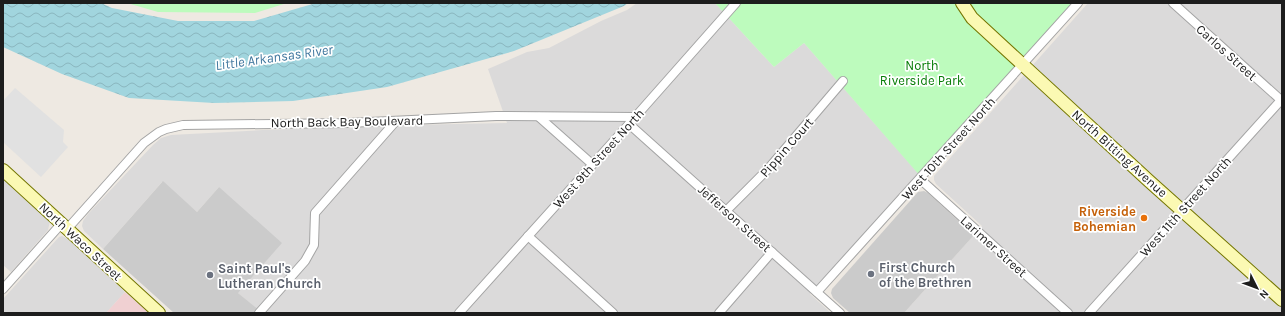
<svg xmlns="http://www.w3.org/2000/svg" width="1285" height="316" viewBox="0 0 1285 316" font-family="Karla,sans-serif">
	<defs>
		<pattern id="water-waves" width="16" height="10" patternUnits="userSpaceOnUse"><rect width="16" height="10" fill="#a1d5de"/><path d="M0 5q4-4 8 0t8 0" fill="none" stroke="#8ab6be"/></pattern>
	</defs>
	<rect width="100%" height="100%" fill="#eee9e2"/>
	<g fill="#dbdada">
		<path d="M637,3H715L774,67L804,43L918,173L810,294L831,313H261L238,293L219,187L197,212L162,182L103,249L84,231L82,226L83,221L88,214L153,145L161,138L171,135L263,130L407,125L507,123L488,69L527,52L549,48L601,21L627,10Z"/>
		<path d="M1088,3H1282V313H904L982,226L936,184L934,180V176Z"/>
		<path d="M3,179L50,221L48,230L11,272L3,265Z"/>
		<path d="M62,236L68,239L125,292L106,313H3V299L59,237Z"/>
	</g>
	<path fill="#f0d0d2" d="M125,292L149,313H106Z"/>
	<g fill="#cbcbcb">
		<path d="M163,181L197,212L219,187L282,243L238,293L260,311L258,313H174L103,249Z"/>
		<path d="M924,191L928,193L974,235L904,313H850L833,298L831,293L832,289L918,192Z"/>
	</g>
	<g fill="#bdfbbd">
		<path d="M127,3H287L255,13L158,12Z"/>
		<path d="M715,3H1075L921,177L804,43L774,67Z"/>
	</g>
	<path fill="#e1e1e1" d="M15,88L64,130L63,142L68,147L41,177L3,142V101Z"/>
	<path fill="url(#water-waves)" d="M3,3H101L112,8L178,21H254L316,3H628L624,6L514,51L387,87L293,101L214,103L129,98L62,74L3,47Z"/>
	<g fill="none" stroke-linecap="round" stroke-linejoin="round">
		<defs>
			<g id="street">
				<path d="M1173,3L1282,101"/>
				<path d="M539,117L592,164"/>
				<path d="M629,124L840,313"/>
				<path d="M920,179L1068,313"/>
				<path d="M726,211L768,169L843,81"/>
				<path d="M68,228L144,143L159,132L166,129L183,125L348,123L496,116L635,117"/>
				<path d="M528,236L613,313"/>
				<path d="M3,289L62,223"/>
				<path d="M817,292L1078,3"/>
				<path d="M259,313L305,261L314,245L315,213L396,121"/>
				<path d="M459,313L629,124L736,3"/>
				<path d="M719,313L772,252"/>
				<path d="M1089,313L1282,99"/>
			</g>
			<g id="secondary">
				<path d="M962,3L972,18L1149,181L1282,300"/>
				<path d="M3,170L159,313"/>
			</g>
		</defs>
		<use href="#street" stroke="#a4a4a4" stroke-width="10"/>
		<use href="#secondary" stroke="#747601" stroke-width="14"/>
		<use href="#street" stroke="#fff" stroke-width="8"/>
		<use href="#secondary" stroke="#fbf9b3" stroke-width="12"/>
	</g>
	<circle fill="#e8710a" stroke="#fff" stroke-width="1.5" cx="1144" cy="218" r="4"/>
	<g fill="#6b7280" stroke="#fff" stroke-width="1.5">
		<circle cx="871" cy="274" r="4"/>
		<circle cx="210" cy="275" r="4"/>
	</g>
	<g text-anchor="middle" stroke-width="3.5" stroke-linejoin="round" paint-order="stroke">
		<g font-size="13" fill="#1d1d1d" stroke="#fff">
			<text transform="translate(1227 52) rotate(42)" y="5">Carlos Street</text>
			<text transform="translate(347 121) rotate(-1)" y="5">North Back Bay Boulevard</text>
			<text transform="translate(786 147) rotate(-49)" y="5">Pippin Court</text>
			<text transform="translate(948 148) rotate(-48)" y="5">West 10th Street North</text>
			<text transform="translate(1120 153) rotate(42)" y="5">North Bitting Avenue</text>
			<text transform="translate(598 158) rotate(-48)" y="5">West 9th Street North</text>
			<text transform="translate(1185 206) rotate(-48)" y="5">West 11th Street North</text>
			<text transform="translate(735 218) rotate(42)" y="5">Jefferson Street</text>
			<text transform="translate(81 241) rotate(43)" y="5">North Waco Street</text>
			<text transform="translate(994 246) rotate(42)" y="5">Larimer Street</text>
		</g>
		<g font-size="13" fill="#087e08" stroke="#fff">
			<text x="922" y="70">North<tspan x="922" dy="15">Riverside Park</tspan></text>
		</g>
		<g font-size="13" font-weight="bold" fill="#c56008" stroke="#fff" text-anchor="end">
			<text x="1136" y="216">Riverside<tspan x="1136" dy="15">Bohemian</tspan></text>
		</g>
		<g font-size="13" font-weight="bold" fill="#5b616d" stroke="#fff" text-anchor="start">
			<text x="879" y="272">First Church<tspan x="879" dy="15">of the Brethren</tspan></text>
			<text x="218" y="273">Saint Paul's<tspan x="218" dy="15">Lutheran Church</tspan></text>
		</g>
		<g font-size="14" font-style="italic" fill="#42789f" stroke="#fff">
			<text transform="translate(274 57) rotate(-8)" y="5">Little Arkansas River</text>
		</g>
	</g>
	<rect width="1285" height="316" fill="none" stroke="#1d1d1d" stroke-width="8"/>
	<g transform="translate(1257 288) rotate(132)" stroke="#ffffff" stroke-width="3" paint-order="stroke">
	<path d="M0-3L7 15L0 10L-7 15Z" fill="#1d1d1d"/>
	<text y="-6" font-size="11" font-weight="bold" text-anchor="middle" fill="#1d1d1d">N</text>
	</g>
</svg>
